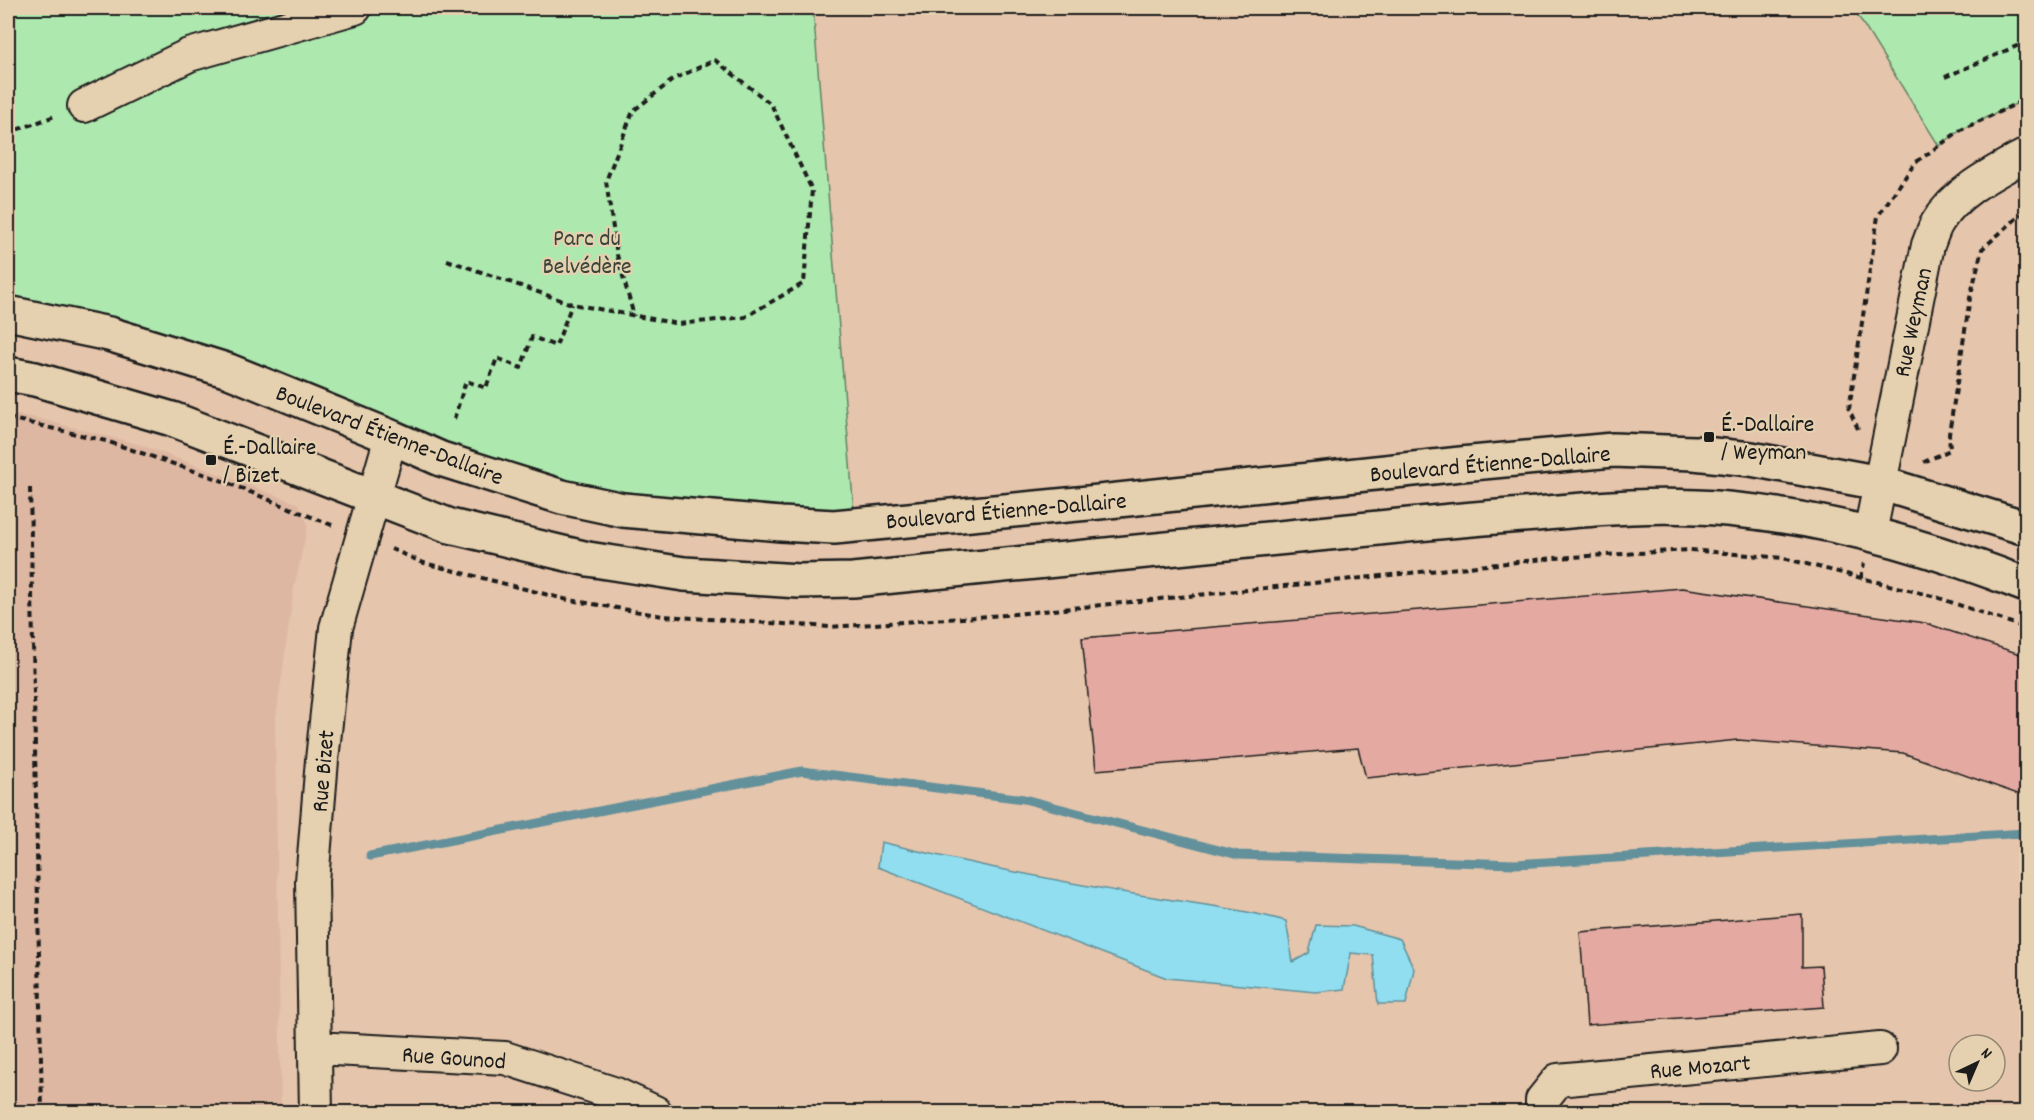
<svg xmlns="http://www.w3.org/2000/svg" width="2034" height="1120" viewBox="0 0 2034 1120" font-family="Dekko,sans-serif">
	<rect width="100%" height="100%" fill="#e5c5ab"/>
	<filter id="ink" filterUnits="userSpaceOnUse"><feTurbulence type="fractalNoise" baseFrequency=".0167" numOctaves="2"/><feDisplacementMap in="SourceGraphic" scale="12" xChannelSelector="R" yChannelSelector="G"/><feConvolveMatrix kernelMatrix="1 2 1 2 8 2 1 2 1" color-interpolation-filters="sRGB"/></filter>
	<g filter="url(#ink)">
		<path fill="#ddb7a2" d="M8,414L32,417L141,445L299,504L308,525L294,588L275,725L281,1112H8Z"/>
		<g fill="#ade8ae" stroke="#648265" stroke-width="1.5">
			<path d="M8,8H813L855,525L623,510L8,313Z"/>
			<path d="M1853,8H2026V99L1961,130L1939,146Z"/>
		</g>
		<path fill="#90deef" stroke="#62909b" stroke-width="1.5" d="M881,842C962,862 1045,879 1128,893C1180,902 1234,907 1286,921L1293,962L1309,953L1316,925L1353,926L1400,939L1414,969L1406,1004H1378L1373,955L1351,953L1344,989L1316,992L1167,978L878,867Z"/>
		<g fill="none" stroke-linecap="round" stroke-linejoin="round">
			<path stroke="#62909b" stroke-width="9" d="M370,856L802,771L1024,799L1238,855L1515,864L2026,833"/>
		</g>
		<g fill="#e4aaa2" stroke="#1c1c1c" stroke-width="1.5">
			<path d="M1682,588L1925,623L2026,656V797L1903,753L1738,740L1366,778L1358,748L1096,770L1082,638Z"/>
			<path d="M1802,914V967L1821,966L1824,1007L1587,1025L1580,932Z"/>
		</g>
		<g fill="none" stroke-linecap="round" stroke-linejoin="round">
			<defs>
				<g id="minor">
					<path d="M84,106L189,55L355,8"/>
					<path d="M1870,533L1928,245C1931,238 1933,230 1937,223C1956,191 1995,172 2026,155"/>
					<path d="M315,1048L505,1058L616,1094L655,1112"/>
					<path d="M316,1112L312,881L322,760L336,628L391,437"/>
					<path d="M1542,1112V1100L1558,1080L1880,1049"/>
				</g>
				<g id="tertiary">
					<path d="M8,313L109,334L229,371L391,437L441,459L562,497L623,510L781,524L834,527L1099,502L1461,464L1613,450L1694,453L1751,459L1880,483L2026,528"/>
					<path d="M8,374L35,379L172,419L450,526L588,559L684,574L799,581L853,580C1025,563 1197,546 1369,529C1425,523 1480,518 1536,514C1600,508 1662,503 1727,509C1830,518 1930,547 2026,585"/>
				</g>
			</defs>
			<use href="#minor" stroke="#1c1c1c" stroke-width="36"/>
			<use href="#tertiary" stroke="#1c1c1c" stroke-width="38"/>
			<g stroke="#1c1c1c" stroke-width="4" stroke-dasharray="6 4.5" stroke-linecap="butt">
				<path d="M1880,10L1883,8"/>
				<path d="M1945,77L2026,42"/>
				<path d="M8,133L55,116"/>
				<path d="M447,260L572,304L679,324L745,317L804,283L812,190L771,104L715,60L674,79L633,111L606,181L617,255L634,316"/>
				<path d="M8,418L106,441L218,479L334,526"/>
				<path d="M454,419L466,381L486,388L497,358L521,368L532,337L556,346L572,304"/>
				<path d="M1858,429L1849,409L1878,216L1915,163L1961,130L2026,99"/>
				<path d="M1924,462L1950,450L1949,434L1970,298L1982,249L2017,218L2026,212"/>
				<path d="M30,488L42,1112"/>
				<path d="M391,549L424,563L564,599L663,616L830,627L1005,615L1555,558L1690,550L1783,558L1936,597L2026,628"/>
				<path d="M1861,578L1864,563"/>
			</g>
			<use href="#minor" stroke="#e5d0af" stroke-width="32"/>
			<use href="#tertiary" stroke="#e5d0af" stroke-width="33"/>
		</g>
	</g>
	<g fill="#1c1c1c" stroke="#e5d0af" stroke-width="2">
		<rect x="1703" y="431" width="12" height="12" rx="3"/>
		<rect x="205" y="454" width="12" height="12" rx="3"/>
	</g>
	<g text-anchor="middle" stroke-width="4.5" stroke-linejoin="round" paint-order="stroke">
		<g font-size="24" fill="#394539" stroke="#e5d0af">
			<text x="587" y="245">Parc du<tspan x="587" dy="28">Belvédère</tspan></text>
		</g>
		<g font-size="24" fill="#1c1c1c" stroke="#e5d0af">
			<text transform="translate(1912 322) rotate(-78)" y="8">Rue Weyman</text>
			<text transform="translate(390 434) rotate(21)" y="8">Boulevard Étienne-Dallaire</text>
			<text transform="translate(1490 463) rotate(-5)" y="8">Boulevard Étienne-Dallaire</text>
			<text transform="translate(1006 510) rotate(-5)" y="8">Boulevard Étienne-Dallaire</text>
			<text transform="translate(322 771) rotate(-85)" y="8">Rue Bizet</text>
			<text transform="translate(454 1057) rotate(4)" y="8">Rue Gounod</text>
			<text transform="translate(1700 1066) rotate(-5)" y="8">Rue Mozart</text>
		</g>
		<g font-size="24" fill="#1c1c1c" stroke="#e5d0af" text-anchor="start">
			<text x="1721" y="431">É.-Dallaire<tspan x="1721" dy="28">/ Weyman</tspan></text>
			<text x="223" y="454">É.-Dallaire<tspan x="223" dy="28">/ Bizet</tspan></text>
		</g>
	</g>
	<rect width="2034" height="1120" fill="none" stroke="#e5d0af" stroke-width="30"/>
	<rect x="15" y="15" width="2004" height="1090" fill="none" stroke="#1c1c1c" stroke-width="2" filter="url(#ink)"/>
	<g transform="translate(1977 1063) rotate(44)"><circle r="28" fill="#e5d0af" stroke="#958874" stroke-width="1.5"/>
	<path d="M0-4.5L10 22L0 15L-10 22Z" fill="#1c1c1c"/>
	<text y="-9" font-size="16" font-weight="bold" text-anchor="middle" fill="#1c1c1c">N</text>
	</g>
</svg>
